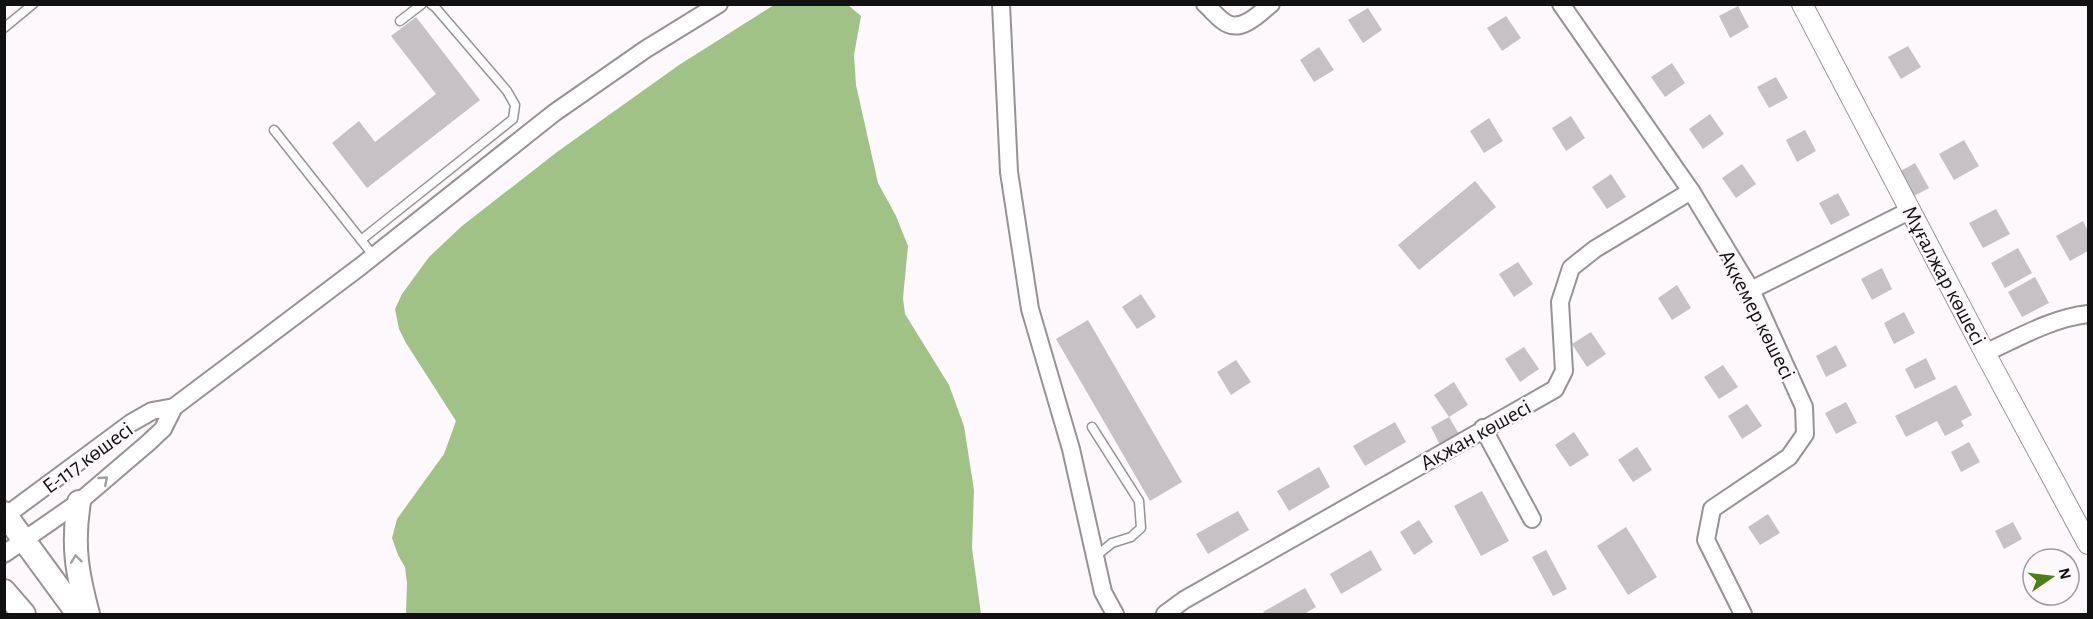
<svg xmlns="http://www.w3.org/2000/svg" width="2093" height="619" viewBox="0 0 2093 619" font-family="'Alegreya Sans',sans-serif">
	<rect width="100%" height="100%" fill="#fdf8fb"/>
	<path fill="#a0c287" d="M848,5L861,16L854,55L856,85L878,183L896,216L908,246L903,298L905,314L949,385L964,426L974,490L972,548L981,614H406L407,583L405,567L398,555L392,538L397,519L444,454L456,421L406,343L399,329L395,309L402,294L429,257L462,226L557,152L679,65L774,5Z"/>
	<g fill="#c6c1c4">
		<path d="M1738,6L1749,27L1730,38L1719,16Z"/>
		<path d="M1368,8L1382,30L1363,43L1348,20Z"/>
		<path d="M1506,16L1521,38L1502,51L1487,28Z"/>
		<path d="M416,17L480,100L367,188L332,143L359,121L375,142L436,94L391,36Z"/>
		<path d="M1908,46L1921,67L1901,79L1888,57Z"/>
		<path d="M1319,47L1334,70L1314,82L1300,60Z"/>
		<path d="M1672,63L1685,83L1665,97L1651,77Z"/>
		<path d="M1776,77L1788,98L1769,108L1757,87Z"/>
		<path d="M1710,114L1724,134L1703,149L1689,129Z"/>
		<path d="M1571,116L1585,138L1566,151L1552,128Z"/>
		<path d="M1489,118L1503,141L1484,153L1470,131Z"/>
		<path d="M1805,130L1816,151L1797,162L1786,140Z"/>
		<path d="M1964,140L1979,166L1954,180L1939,154Z"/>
		<path d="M1915,163L1929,188L1912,197L1899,172Z"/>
		<path d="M1742,164L1756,184L1736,198L1722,178Z"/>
		<path d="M1611,174L1626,197L1607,209L1592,187Z"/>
		<path d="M1475,181L1496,207L1419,270L1398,245Z"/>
		<path d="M1838,193L1850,215L1831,225L1819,203Z"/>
		<path d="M1996,209L2010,234L1983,248L1969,223Z"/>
		<path d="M2083,221L2088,231V251L2070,261L2056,236Z"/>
		<path d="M2018,248L2032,273L2005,288L1991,263Z"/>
		<path d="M1518,262L1533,284L1514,297L1499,274Z"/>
		<path d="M1882,268L1892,289L1872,300L1861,279Z"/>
		<path d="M2035,277L2049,303L2022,317L2008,292Z"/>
		<path d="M1677,285L1691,308L1672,320L1658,298Z"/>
		<path d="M1141,294L1156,317L1137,329L1122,307Z"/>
		<path d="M1904,312L1915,333L1894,344L1884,323Z"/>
		<path d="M1088,320L1182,482L1150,501L1056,339Z"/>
		<path d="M1591,332L1606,354L1587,367L1572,344Z"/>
		<path d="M1836,345L1847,366L1826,377L1816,356Z"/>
		<path d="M1524,347L1539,369L1520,382L1505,359Z"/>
		<path d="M1926,358L1936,379L1915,389L1905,369Z"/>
		<path d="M1236,360L1251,382L1231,395L1217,372Z"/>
		<path d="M1723,365L1738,387L1719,399L1704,377Z"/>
		<path d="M1454,382L1468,405L1449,417L1434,395Z"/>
		<path d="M1956,385L1972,415L1961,421L1964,426L1945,436L1937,421L1906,437L1895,416Z"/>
		<path d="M1846,402L1857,423L1836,434L1825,413Z"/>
		<path d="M1747,404L1762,426L1742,439L1728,416Z"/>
		<path d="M1449,417L1459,434L1440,445L1431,427Z"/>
		<path d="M1395,422L1406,442L1365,466L1353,446Z"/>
		<path d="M1574,432L1589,455L1570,467L1555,445Z"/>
		<path d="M1969,442L1980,462L1961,472L1951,452Z"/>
		<path d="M1637,447L1652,470L1633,482L1618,460Z"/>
		<path d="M1319,467L1330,487L1289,511L1277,491Z"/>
		<path d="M1482,491L1509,541L1481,556L1454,506Z"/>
		<path d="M1238,511L1249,530L1208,554L1196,534Z"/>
		<path d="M1768,514L1780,533L1760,545L1748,527Z"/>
		<path d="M1419,520L1433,542L1414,555L1400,532Z"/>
		<path d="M2013,522L2022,539L2004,549L1995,531Z"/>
		<path d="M1626,527L1657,577L1628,595L1597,546Z"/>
		<path d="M1371,550L1382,570L1341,594L1330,574Z"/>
		<path d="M1546,550L1567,589L1553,596L1532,557Z"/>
		<path d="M1305,588L1316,607L1304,614H1265L1263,612Z"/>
	</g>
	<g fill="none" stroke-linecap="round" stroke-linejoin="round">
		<defs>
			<g id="service">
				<path d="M400,21L422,4"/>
				<path d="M4,28L33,4"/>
				<path d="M274,130L373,255"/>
				<path d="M361,240L513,119L515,105L507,91L435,7L431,4"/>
				<path d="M1092,427L1139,501L1141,528L1131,537L1112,543L1095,557"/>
			</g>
			<g id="minor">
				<path d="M1001,4L1009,172L1030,309L1071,449L1103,592L1115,614"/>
				<path d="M1205,4C1212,10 1220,21 1228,24C1243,31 1260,13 1271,4"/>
				<path d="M1561,4L1691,191L1751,290L1804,407L1805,434L1789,457L1712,509L1706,540L1743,614"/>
				<path d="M1751,290L1911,210"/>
				<path d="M1985,353C2018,338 2052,318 2088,314"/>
				<path d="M1483,428L1532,519"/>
				<path d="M4,517L131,423L152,411L174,407"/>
				<path d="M4,554L79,502L148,443L163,429L174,407L361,266L554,113L646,49L719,4"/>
				<path d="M1165,614L1184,600L1555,389L1564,371L1560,302L1571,268L1595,249L1691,191"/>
			</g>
			<path id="tertiary" d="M1802,4L1985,353L2088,544"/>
			<g id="secondary">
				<path d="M79,502C72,545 77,573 88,614"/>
				<path d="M4,513L78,614"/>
				<path d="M4,591L24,614"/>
			</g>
		</defs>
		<use href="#service" stroke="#979294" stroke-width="11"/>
		<use href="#minor" stroke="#979294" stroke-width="20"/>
		<use href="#tertiary" stroke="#979294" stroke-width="22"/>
		<use href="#secondary" stroke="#979294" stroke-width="26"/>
		<use href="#service" stroke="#fff" stroke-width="8"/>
		<use href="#minor" stroke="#fff" stroke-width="16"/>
		<use href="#tertiary" stroke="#fff" stroke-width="20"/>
		<use href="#secondary" stroke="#fff" stroke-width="22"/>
	</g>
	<defs><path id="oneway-chevron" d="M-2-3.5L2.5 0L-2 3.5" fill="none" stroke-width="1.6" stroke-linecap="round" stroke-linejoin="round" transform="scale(1.5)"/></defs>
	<g stroke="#a0a0a0">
		<use href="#oneway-chevron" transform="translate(104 480) rotate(-41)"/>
		<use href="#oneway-chevron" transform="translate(76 559) rotate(-97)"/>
	</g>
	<g text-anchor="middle" stroke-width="5" stroke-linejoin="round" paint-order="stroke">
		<g font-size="22" fill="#121112" stroke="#fdf8fb">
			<text transform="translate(1945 275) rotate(62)" y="8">Мұғалжар көшесі</text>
			<text transform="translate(1758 314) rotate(63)" y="8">Ақкемер көшесі</text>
			<text transform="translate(1475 434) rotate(-29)" y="8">Ақжан көшесі</text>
			<text transform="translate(87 457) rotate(-36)" y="8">Е-117 көшесі</text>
		</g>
	</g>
	<rect width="2093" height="619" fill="none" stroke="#121112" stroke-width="12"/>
	<g transform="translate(2051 577) rotate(76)"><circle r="28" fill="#fdf8fb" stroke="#9f9c9e" stroke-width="1.5"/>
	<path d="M0-4.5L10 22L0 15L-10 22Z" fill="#4c8014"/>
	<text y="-9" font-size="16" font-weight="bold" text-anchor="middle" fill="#121112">N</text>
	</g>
</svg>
